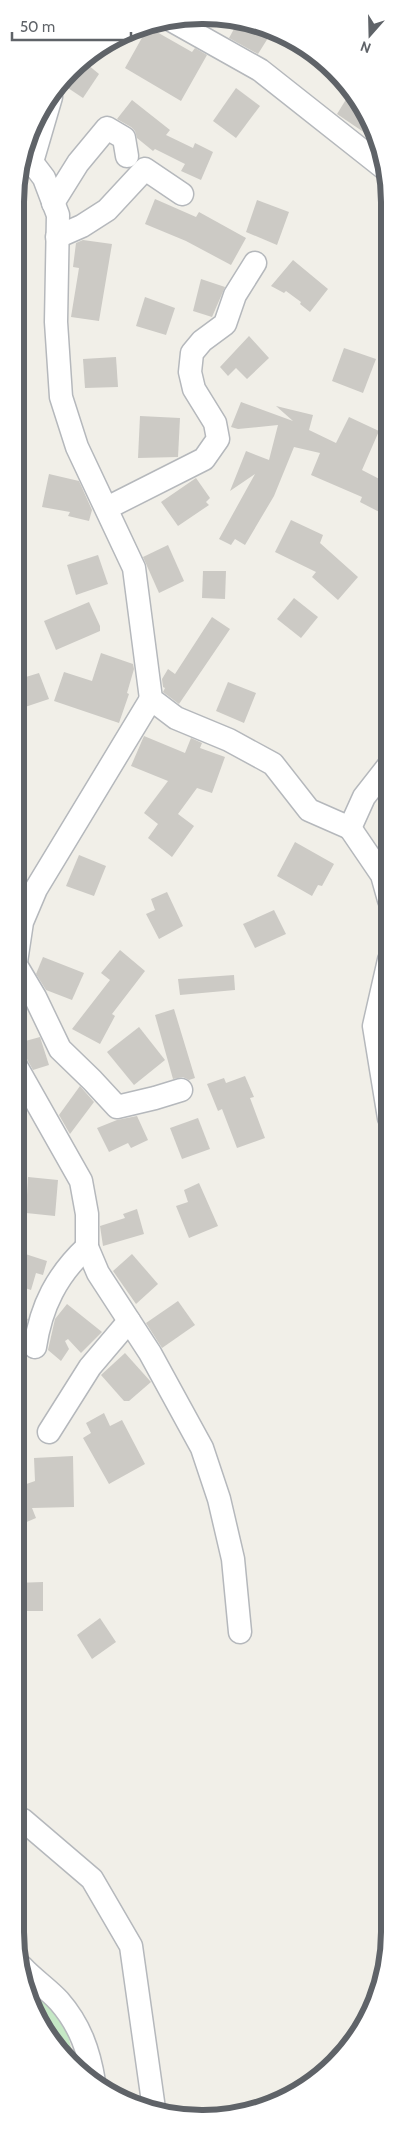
<svg xmlns="http://www.w3.org/2000/svg" width="405" height="2134" viewBox="0 0 405 2134" font-family="Cabin,sans-serif">
	<rect width="100%" height="100%" fill="#f1efe8"/>
	<path fill="#c5e8c5" d="M20,1956L68,2035L76,2069L70,2064L29,2003Z"/>
	<g fill="#cccac5">
		<path d="M239,20L273,30L258,54L229,38Z"/>
		<path d="M148,27L192,52L195,48L207,55L181,101L125,68Z"/>
		<path d="M82,60L99,74L83,98L62,84Z"/>
		<path d="M236,88L260,106L236,138L213,121Z"/>
		<path d="M350,93L371,124L365,133L337,114Z"/>
		<path d="M132,100L170,130L166,135L193,148L195,143L213,152L201,180L181,171L185,164L155,149L153,151L137,138L135,131L131,127L117,119Z"/>
		<path d="M155,199L196,217L199,212L246,238L231,265L186,241L145,224Z"/>
		<path d="M257,200L289,212L277,245L246,232Z"/>
		<path d="M83,240L112,244L99,321L71,317L79,268L73,267L76,243Z"/>
		<path d="M293,260L328,289L310,312L300,304L301,302L286,291L284,293L271,286Z"/>
		<path d="M201,279L225,287L212,317L193,311Z"/>
		<path d="M145,297L175,308L166,335L136,326Z"/>
		<path d="M249,336L269,358L247,379L236,368L228,376L220,367Z"/>
		<path d="M344,348L376,359L363,393L332,381Z"/>
		<path d="M116,357L118,387L85,388L83,359Z"/>
		<path d="M241,402L293,421L276,406L313,415L309,430L336,443L349,417L379,431L362,470L389,484V517L360,502L362,497L311,475L320,453L294,447L274,496L245,545L235,539L231,545L219,539L255,474L230,491L246,451L269,460L278,425L238,429L231,427Z"/>
		<path d="M140,416L180,418L178,457L138,458Z"/>
		<path d="M49,474L79,481L92,510L89,521L68,516L70,512L42,507Z"/>
		<path d="M196,478L210,498L206,502L209,505L178,526L161,502Z"/>
		<path d="M291,520L323,535L320,543L358,577L338,600L312,577L316,572L275,552Z"/>
		<path d="M168,545L184,581L159,593L143,557Z"/>
		<path d="M98,555L108,584L76,595L67,565Z"/>
		<path d="M203,571H226L225,599L202,598Z"/>
		<path d="M294,598L318,617L301,638L277,619Z"/>
		<path d="M89,602L100,626V631L56,650L44,621Z"/>
		<path d="M212,617L230,629L179,704L163,692L165,688L163,687L162,679L168,669L175,674Z"/>
		<path d="M101,653L133,664L134,669L127,693L129,694L119,723L54,701L64,672L92,681Z"/>
		<path d="M39,673L49,699L16,710V680Z"/>
		<path d="M228,682L256,693L244,723L216,711Z"/>
		<path d="M144,736L185,753L191,738L202,743L200,748L225,757L212,793L197,788L178,814L194,826L172,857L148,838L158,824L144,813L168,781L131,766Z"/>
		<path d="M295,842L334,864L322,886L318,885L312,896L277,876Z"/>
		<path d="M79,855L106,866L94,896L66,886Z"/>
		<path d="M167,892L183,926L159,939L146,914L155,910L151,899Z"/>
		<path d="M274,910L286,934L255,948L243,924Z"/>
		<path d="M120,950L145,971L112,1014L115,1016L100,1044L72,1029L110,980L101,973Z"/>
		<path d="M43,957L84,973L72,1000L46,990L36,974Z"/>
		<path d="M234,975L235,990L180,995L178,979Z"/>
		<path d="M174,1009L195,1078L189,1080L183,1077L173,1079L155,1015Z"/>
		<path d="M139,1027L165,1060L134,1085L107,1052Z"/>
		<path d="M40,1037L49,1065L33,1070L27,1059L22,1054L18,1043Z"/>
		<path d="M245,1076L254,1097L250,1098L265,1138L237,1148L222,1109L218,1111L207,1084L224,1078L226,1083Z"/>
		<path d="M80,1086L94,1102L70,1134L59,1115Z"/>
		<path d="M137,1116L148,1140L131,1148L128,1143L109,1152L97,1128L117,1120Z"/>
		<path d="M198,1118L210,1149L182,1159L170,1128Z"/>
		<path d="M28,1177L58,1180L55,1216L26,1213Z"/>
		<path d="M199,1183L218,1226L189,1238L176,1206L188,1202L184,1190Z"/>
		<path d="M137,1209L144,1234L103,1246L100,1226L125,1218L123,1214Z"/>
		<path d="M16,1251L47,1261L43,1275L36,1273L31,1290L16,1285Z"/>
		<path d="M132,1254L158,1284L136,1304L113,1271Z"/>
		<path d="M178,1301L195,1325L162,1348L146,1323Z"/>
		<path d="M67,1304L102,1332L81,1353L68,1339L65,1341L69,1349L61,1361L48,1350L55,1319Z"/>
		<path d="M16,1314L28,1319L17,1355H16Z"/>
		<path d="M125,1353L151,1382L129,1401H124L101,1375Z"/>
		<path d="M104,1413L110,1426L122,1420L145,1464L109,1484L83,1438L91,1433L86,1423Z"/>
		<path d="M73,1456L74,1507L32,1508L36,1518L15,1527V1488L35,1481L34,1458Z"/>
		<path d="M43,1582V1611H15V1583Z"/>
		<path d="M100,1618L116,1642L92,1659L77,1635Z"/>
	</g>
	<g fill="none" stroke-linecap="round" stroke-linejoin="round">
		<defs>
			<g id="minor">
				<path d="M171,20L260,70L384,168"/>
				<path d="M25,153L44,178L58,215L56,322L61,397L77,447L134,568L151,699L176,718L229,740L273,764L309,810L350,828L364,797L389,765"/>
				<path d="M32,162L51,97"/>
				<path d="M53,203L78,163L107,128L124,138L127,156"/>
				<path d="M57,237L82,226L107,210L145,169L182,194"/>
				<path d="M107,508L204,459L218,439L215,423L194,389L190,372L192,353L202,341L225,324L235,295L255,263"/>
				<path d="M350,828L382,875L389,900"/>
				<path d="M16,962L22,922L36,889L151,699"/>
				<path d="M16,965L35,997L60,1049L92,1080L117,1107L155,1098L181,1090"/>
				<path d="M16,1066L81,1181L87,1214V1247L98,1273L150,1353L202,1448L219,1499L233,1559L240,1632"/>
				<path d="M389,1118L374,1026L389,960"/>
				<path d="M35,1347C41,1306 57,1275 87,1247"/>
				<path d="M49,1432L90,1367L129,1321"/>
				<path d="M15,1817L23,1820L92,1879L131,1946L154,2109"/>
				<path d="M22,1967C33,1979 48,1989 59,2001C80,2025 89,2051 94,2082"/>
			</g>
		</defs>
		<use href="#minor" stroke="#b5b8bc" stroke-width="25"/>
		<use href="#minor" stroke="#fff" stroke-width="22"/>
	</g>
	<path d="M0 0H405V2134H0ZM202 24H203A178 178 0 0 1 381 202V1932A178 178 0 0 1 203 2110H202A178 178 0 0 1 24 1932V202A178 178 0 0 1 202 24Z" fill="#fff" fill-rule="evenodd"/>
	<path fill="none" stroke="#5f6368" stroke-width="6" d="M202 24H203A178 178 0 0 1 381 202V1932A178 178 0 0 1 203 2110H202A178 178 0 0 1 24 1932V202A178 178 0 0 1 202 24Z"/>
	<g transform="translate(370 35) rotate(200)" stroke="#ffffff" stroke-width="4" paint-order="stroke">
	<path d="M0-4L9 19L0 12L-9 19Z" fill="#5f6368"/>
	<text y="-8" font-size="14" font-weight="bold" text-anchor="middle" fill="#5f6368">N</text>
	</g>
	<path d="M12 32v8h119v-8" fill="none" stroke="#5f6368" stroke-width="2.5"/>
	<text x="20" y="32" font-size="15" fill="#5f6368" stroke="#ffffff" stroke-width="4" paint-order="stroke">50 m</text>
</svg>
